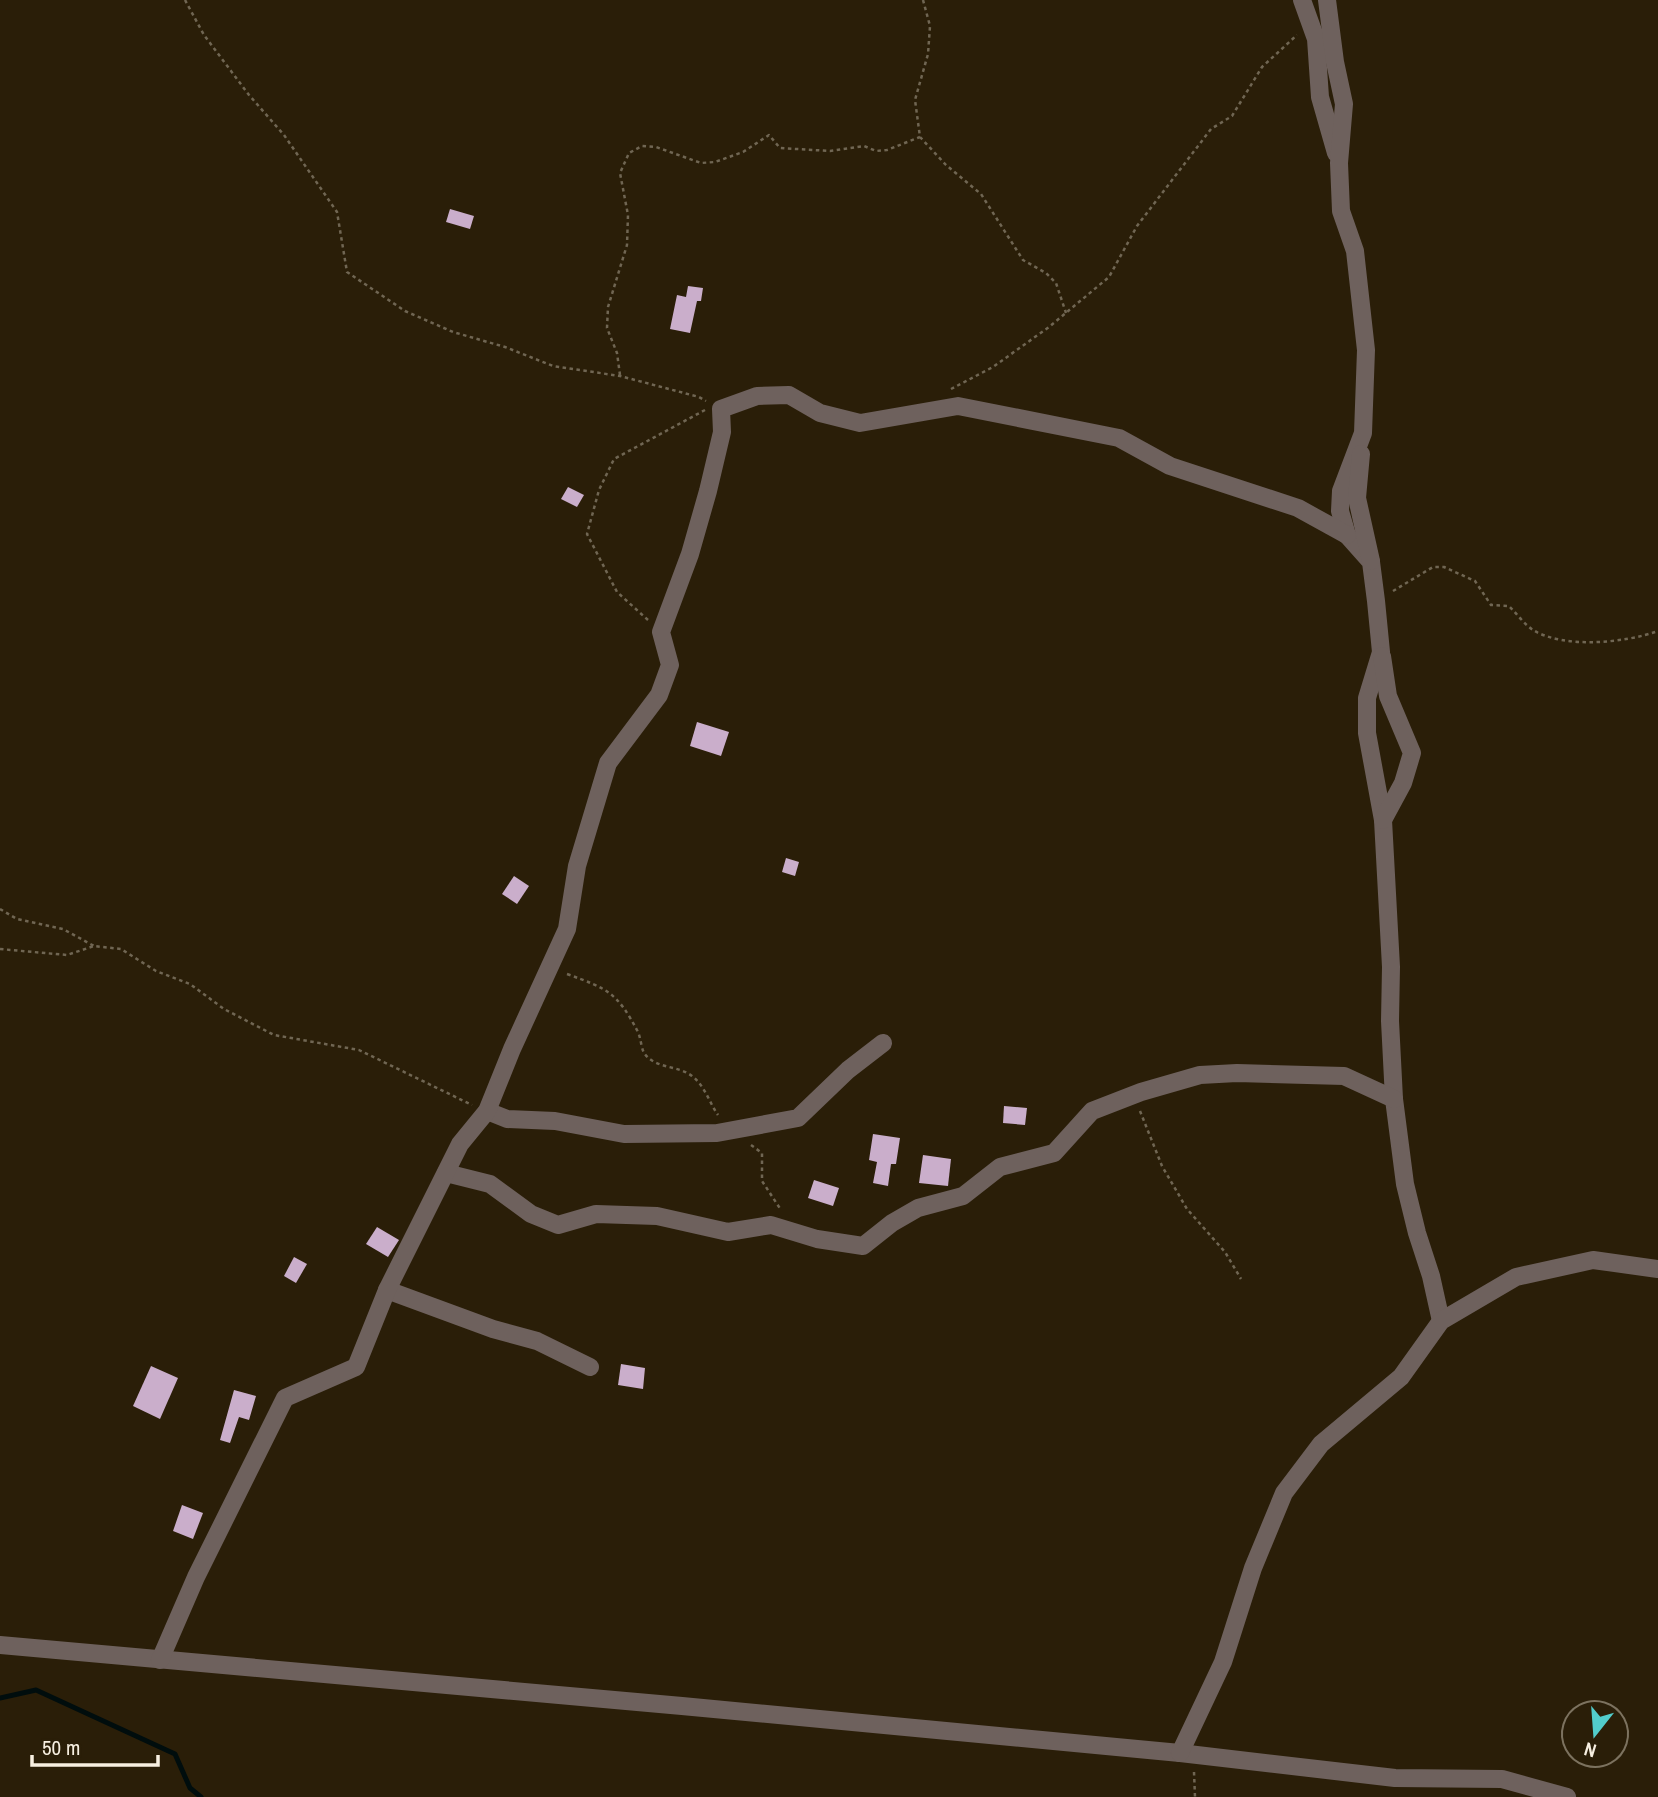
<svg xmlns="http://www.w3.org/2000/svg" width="1658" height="1797" viewBox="0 0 1658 1797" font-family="'Archivo Narrow',sans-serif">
	<rect width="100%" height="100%" fill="#2a1e08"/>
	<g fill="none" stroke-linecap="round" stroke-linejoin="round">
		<path stroke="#000d0d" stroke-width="5" d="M0,1698L36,1690L175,1754L190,1788L201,1797"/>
	</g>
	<g fill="#caaecb">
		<path d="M450,209L474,216L470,229L446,222Z"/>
		<path d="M688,286L703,288L701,301H697L690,333L670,329L677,295L686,297Z"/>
		<path d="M568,487L584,495L577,507L561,499Z"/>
		<path d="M697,722L729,732L721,756L690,746Z"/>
		<path d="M786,858L799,862L795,876L782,872Z"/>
		<path d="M514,876L529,886L517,904L502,894Z"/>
		<path d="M1004,1106L1027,1108L1025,1125L1003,1123Z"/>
		<path d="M873,1134L900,1138L896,1164H891L888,1186L873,1183L877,1162L869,1160Z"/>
		<path d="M923,1155L951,1159L948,1186L919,1183Z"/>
		<path d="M814,1180L839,1188L833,1206L808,1198Z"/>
		<path d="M377,1227L399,1240L388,1257L366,1244Z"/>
		<path d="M294,1257L307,1264L296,1283L284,1276Z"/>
		<path d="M621,1364L645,1368L643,1389L618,1385Z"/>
		<path d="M151,1366L178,1378L160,1419L133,1406Z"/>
		<path d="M234,1390L256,1396L249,1420L239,1417L230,1443L220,1440Z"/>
		<path d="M182,1505L203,1513L193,1539L173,1531Z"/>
	</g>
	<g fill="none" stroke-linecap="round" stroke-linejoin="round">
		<g stroke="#706653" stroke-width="2.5" stroke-dasharray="3.5 3.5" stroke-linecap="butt">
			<path d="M185,0L204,35L249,95L284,135L337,212L347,272L405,311L453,332L505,347L553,366L620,376L699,397L706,401"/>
			<path d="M923,0L930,26L928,54L915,100L920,137L946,165L981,194L1023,260L1046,273L1056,283L1066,313"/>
			<path d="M620,375L617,353L607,328L608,307L627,245L628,215L620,173L629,153L642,146L656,147L701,163L715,162L743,152L769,135L780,148L830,151L864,146L876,151L887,150L920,137"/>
			<path d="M951,389L993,367L1049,327L1109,277L1137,226L1211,129L1232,116L1262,67L1297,35"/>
			<path d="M1393,591L1433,567H1444L1475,581L1491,605L1509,606C1517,614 1524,624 1533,630C1564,649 1625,643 1658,631"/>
			<path d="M648,620L617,592L587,534L599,490L614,459L705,410"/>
			<path d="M0,909L17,919L63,929L94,946"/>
			<path d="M0,949L67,955L94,946L121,949L156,971L190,984L224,1009L274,1035L359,1050L472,1105"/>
			<path d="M567,974C608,989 617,992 638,1032C641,1039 641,1047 644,1053C655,1069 678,1065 692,1076C705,1086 709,1102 718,1115"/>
			<path d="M1140,1111L1162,1166L1187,1209L1225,1252L1241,1279"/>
			<path d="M751,1145L762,1153V1181L781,1210"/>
			<path d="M1194,1772L1195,1797"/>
		</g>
		<g stroke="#6e615d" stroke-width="18">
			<path d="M1302,0L1316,39L1320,97L1336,153"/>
			<path d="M1327,0L1335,62L1344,104L1339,163L1341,211L1355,251L1366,350L1363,433L1341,491L1340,511L1347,535L1371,562L1376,601L1381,652L1367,698V733L1383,820L1391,967L1390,1021L1394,1099L1405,1184L1417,1233L1431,1276L1441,1321"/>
			<path d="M1361,454L1357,498L1371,561"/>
			<path d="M1382,656L1388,696L1412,753L1403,783L1383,820"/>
			<path d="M487,1111L507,1119L555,1121L624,1134L717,1133L798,1118L848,1070L883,1043"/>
			<path d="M446,1173L490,1184L531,1214L558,1225L596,1214L657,1216L728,1232L771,1225L817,1239L863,1246L892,1223L918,1208L963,1196L1000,1167L1054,1153L1092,1111L1141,1092L1200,1075L1237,1073L1344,1076L1394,1099"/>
			<path d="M387,1290L493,1329L537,1341L590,1367"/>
			<path d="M0,1645L682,1706L1180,1753L1395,1778L1502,1779L1567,1797"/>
			<path d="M160,1660L196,1577L285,1398L356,1367L387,1290L460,1144L487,1111L512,1049L567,929L577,866L608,763L659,695L670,665L661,632L690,554L708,491L722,432L721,409L757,396L789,395L820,413L860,423L958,406L1119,438L1170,466L1298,508L1347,535"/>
			<path d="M1180,1753L1223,1662L1253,1568L1284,1493L1321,1444L1401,1377L1441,1321L1516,1277L1593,1260L1658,1269"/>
		</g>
	</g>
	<g transform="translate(1595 1734) rotate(197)"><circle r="33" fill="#2a1e08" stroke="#7c725f" stroke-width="2"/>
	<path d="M0-5L12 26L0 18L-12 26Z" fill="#52cdcc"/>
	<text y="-10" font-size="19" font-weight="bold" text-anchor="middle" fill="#f7efe1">N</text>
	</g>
	<path d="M32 1755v10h126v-10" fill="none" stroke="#f7efe1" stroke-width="3.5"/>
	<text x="42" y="1755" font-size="21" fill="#f7efe1" stroke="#2a1e08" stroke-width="5" paint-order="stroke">50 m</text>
</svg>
